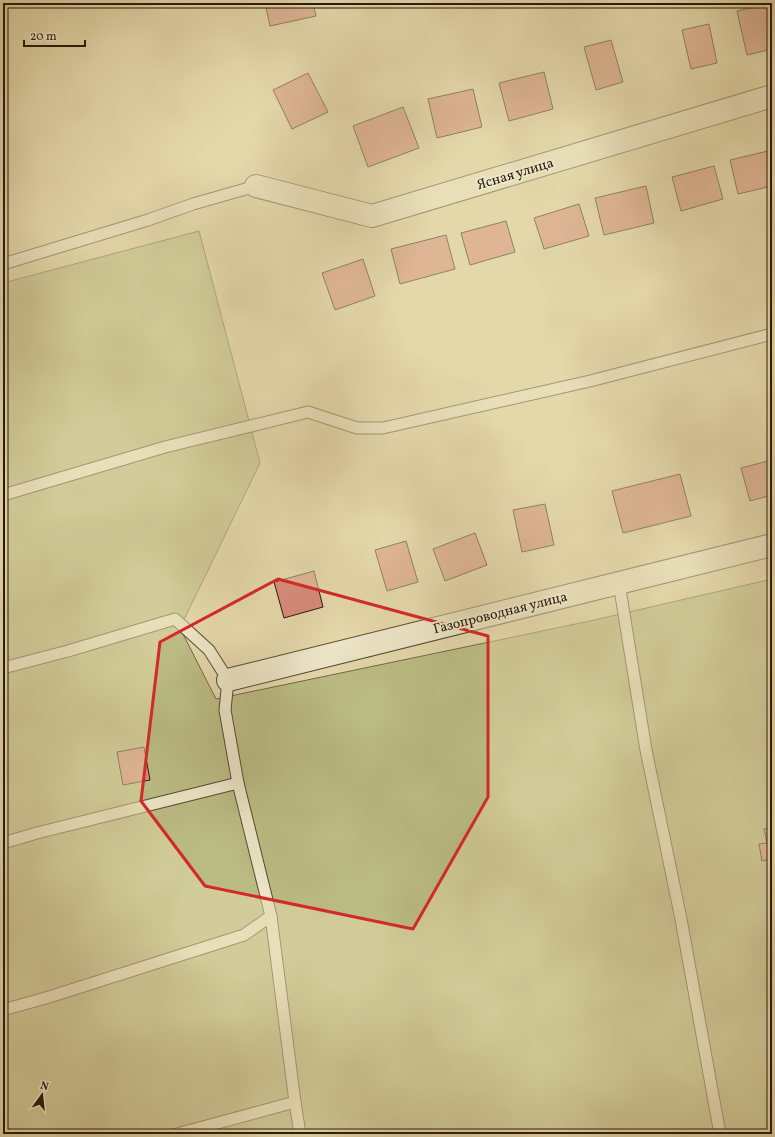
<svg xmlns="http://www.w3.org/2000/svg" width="775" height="1137" viewBox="0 0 775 1137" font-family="Vollkorn,serif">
	<rect width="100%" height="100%" fill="#e4d8ab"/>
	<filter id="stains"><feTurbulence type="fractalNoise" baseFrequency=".005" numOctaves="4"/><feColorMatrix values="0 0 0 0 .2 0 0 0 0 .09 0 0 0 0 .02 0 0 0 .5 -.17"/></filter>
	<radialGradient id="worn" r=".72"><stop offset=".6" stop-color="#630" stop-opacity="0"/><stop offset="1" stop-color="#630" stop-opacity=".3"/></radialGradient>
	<path fill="#bbbc84" stroke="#716a46" d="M199,231L260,463L180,628L216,699L590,621L772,579V1134H3V283Z"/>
	<g fill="#d88c7b" stroke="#271909">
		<path d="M265,3H313L316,16L270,26Z"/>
		<path d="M772,3V49L747,55L737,11Z"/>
		<path d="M709,24L717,63L691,69L682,30Z"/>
		<path d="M611,40L623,82L596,90L584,47Z"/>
		<path d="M544,72L553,109L509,121L499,83Z"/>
		<path d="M308,73L328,112L292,129L273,90Z"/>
		<path d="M473,89L482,127L437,138L428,99Z"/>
		<path d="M403,107L419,148L368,167L353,126Z"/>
		<path d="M772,150V186L738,194L730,160Z"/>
		<path d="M714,166L723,199L681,211L672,177Z"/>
		<path d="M646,186L654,223L604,235L595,198Z"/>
		<path d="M579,204L589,236L544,249L534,218Z"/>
		<path d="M506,221L515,252L470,265L461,233Z"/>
		<path d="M446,235L455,269L400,284L391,249Z"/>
		<path d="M363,259L375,296L335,310L322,273Z"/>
		<path d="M772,460V495L750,501L741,468Z"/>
		<path d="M680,474L691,516L623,533L612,491Z"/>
		<path d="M545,504L554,545L522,552L513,510Z"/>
		<path d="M475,533L487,565L445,581L433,549Z"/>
		<path d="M406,541L418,582L387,591L375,550Z"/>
		<path d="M314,571L323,607L284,618L274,582Z"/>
		<path d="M144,747L150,780L123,785L117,752Z"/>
		<path d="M772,827V859L762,861L759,844L767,843L764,829Z"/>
	</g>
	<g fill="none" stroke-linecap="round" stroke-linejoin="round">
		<defs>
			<g id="lane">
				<path d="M3,264L148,220L193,204L256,186"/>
				<path d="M3,495L165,447L308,412L357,428H383L590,381L772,334"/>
				<path d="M619,583L646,750L681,919L720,1134"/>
				<path d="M3,668L68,651L175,619L209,650L228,680L225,710L238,783L271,916L244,935L49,997L3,1010"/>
				<path d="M3,843L37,833L238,783"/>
				<path d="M271,916L295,1102L300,1134"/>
				<path d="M177,1134L295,1102"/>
			</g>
			<g id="street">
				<path d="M256,186L372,216L772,96"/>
				<path d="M228,680L772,545"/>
			</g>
		</defs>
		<use href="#lane" stroke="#564932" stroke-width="13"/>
		<use href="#street" stroke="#564932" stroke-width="24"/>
		<use href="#lane" stroke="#ede6c8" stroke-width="11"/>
		<use href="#street" stroke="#ede6c8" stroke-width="22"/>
	</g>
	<path d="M0 0H775V1137H0ZM278,579L488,636V797L413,929L205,886L141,801L160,642Z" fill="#e4d8ab" fill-opacity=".55" fill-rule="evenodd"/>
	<path fill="none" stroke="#d62828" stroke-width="3" stroke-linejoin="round" d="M278,579L488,636V797L413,929L205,886L141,801L160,642Z"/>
	<g text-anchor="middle" stroke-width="4" stroke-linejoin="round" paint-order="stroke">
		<g font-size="14" fill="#271909" stroke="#ede6c8">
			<text transform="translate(515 173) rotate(-17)" y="5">Ясная улица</text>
			<text transform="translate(500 612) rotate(-14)" y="5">Газопроводная улица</text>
		</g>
	</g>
	<rect width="775" height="1137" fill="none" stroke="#e4d8ab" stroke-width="16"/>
	<rect x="4" y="4" width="767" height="1129" fill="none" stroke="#271909" stroke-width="2"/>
	<rect x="8" y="8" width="759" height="1121" fill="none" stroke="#271909"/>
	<g transform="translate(42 1095) rotate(15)" stroke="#ede6c8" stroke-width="3" paint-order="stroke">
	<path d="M0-3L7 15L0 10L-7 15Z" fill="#271909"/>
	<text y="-6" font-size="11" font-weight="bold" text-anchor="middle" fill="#271909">N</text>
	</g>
	<path d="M24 40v6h61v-6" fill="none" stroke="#271909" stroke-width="2"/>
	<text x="30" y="40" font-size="12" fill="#271909" stroke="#ede6c8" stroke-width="3" paint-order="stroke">20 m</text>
	<rect width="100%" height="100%" filter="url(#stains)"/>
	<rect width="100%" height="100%" fill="url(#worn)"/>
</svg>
